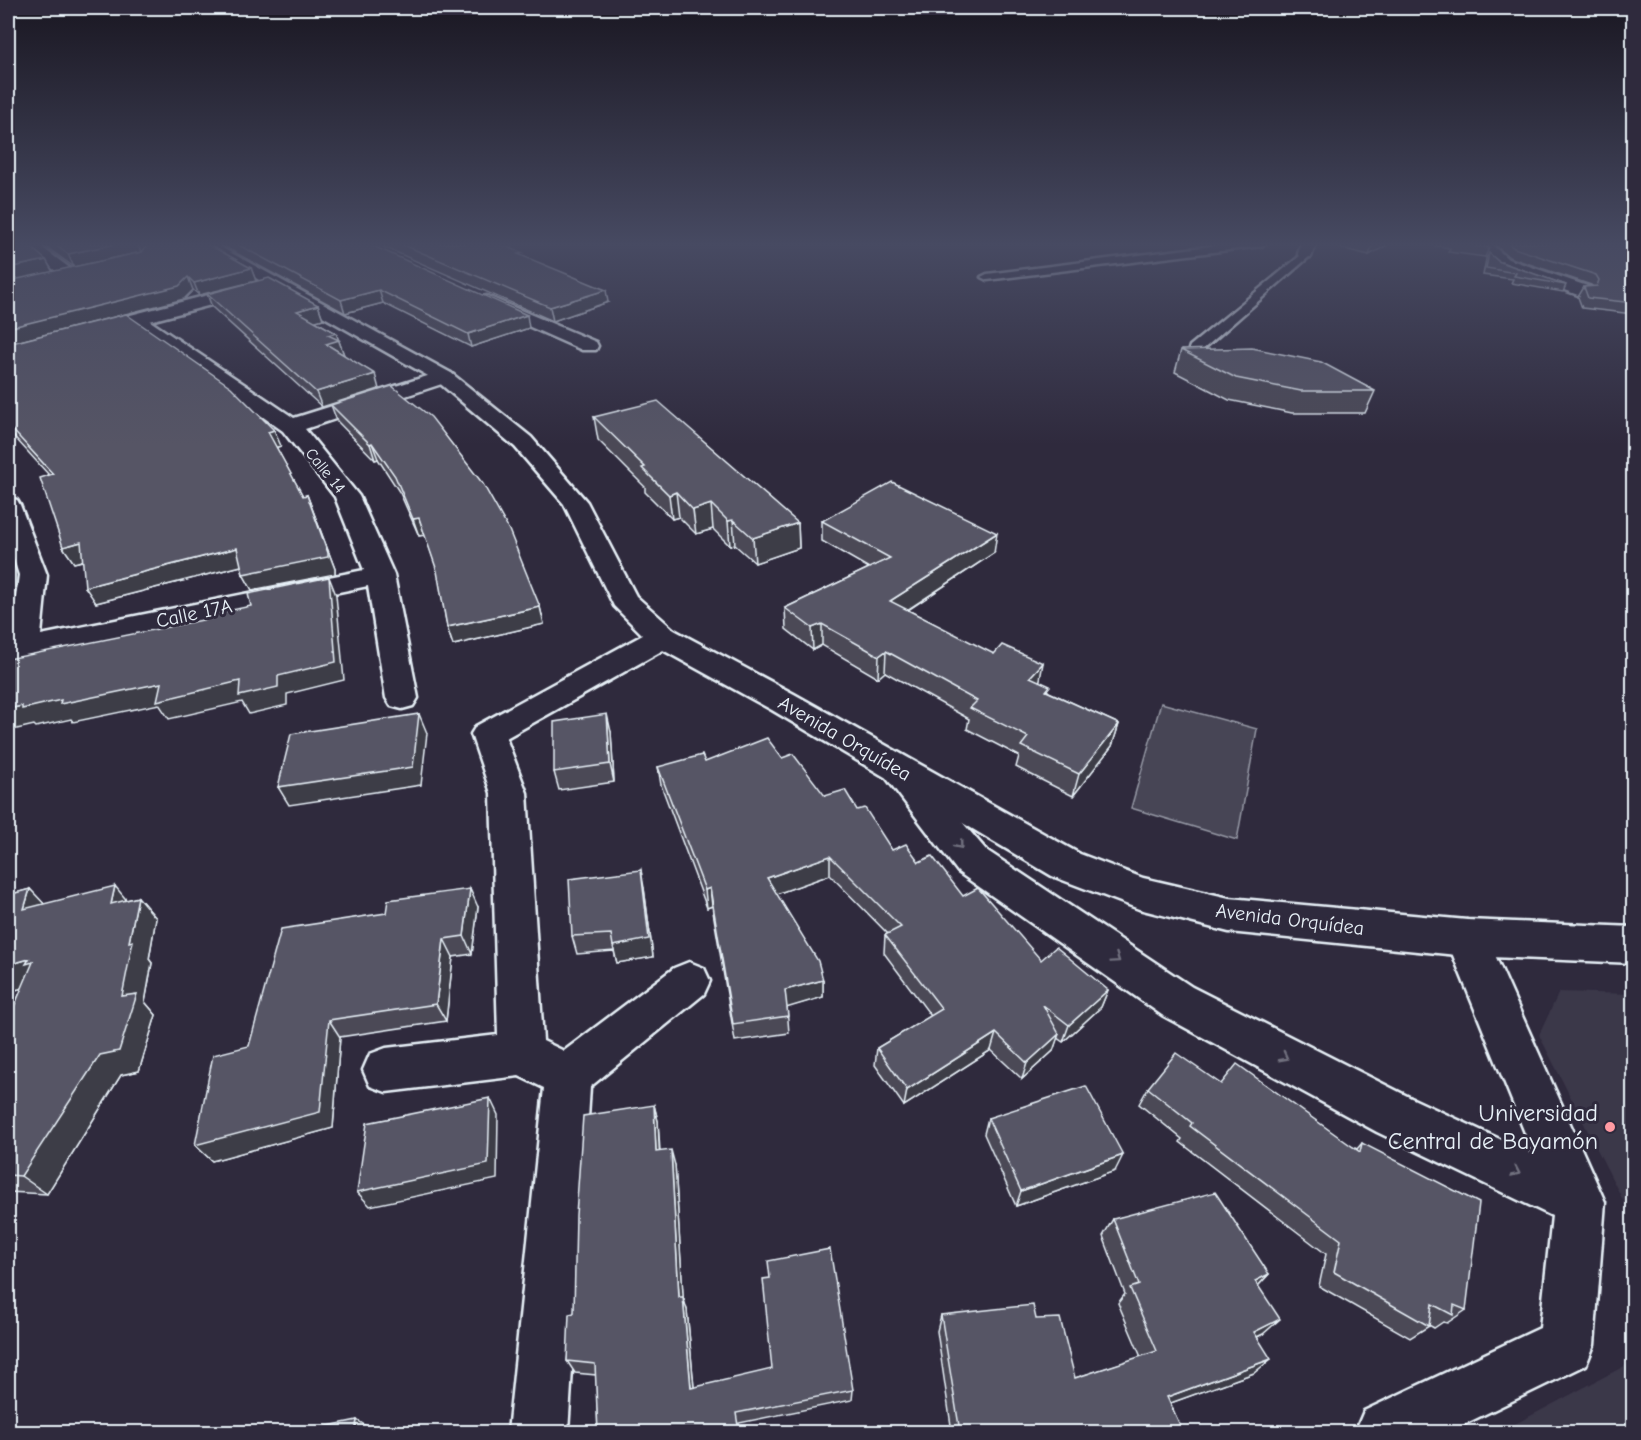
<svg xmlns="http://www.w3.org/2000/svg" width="1641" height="1440" viewBox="0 0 1641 1440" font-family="'Comic Neue',sans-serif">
	<rect width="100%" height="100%" fill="#2f2a3d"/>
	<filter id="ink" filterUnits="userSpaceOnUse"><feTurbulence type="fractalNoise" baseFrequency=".0167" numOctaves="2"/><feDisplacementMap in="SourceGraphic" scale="12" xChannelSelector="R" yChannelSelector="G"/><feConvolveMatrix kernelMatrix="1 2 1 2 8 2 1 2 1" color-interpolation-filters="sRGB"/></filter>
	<g filter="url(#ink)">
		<g fill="#3b3749">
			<path d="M1559,992L1633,994V1226V1220L1539,1035Z"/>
			<path d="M1633,1348V1432H1500L1632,1362Z"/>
		</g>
		<path fill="#464455" stroke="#979aa6" stroke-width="1.5" d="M1161,703L1257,729L1237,840L1131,808Z"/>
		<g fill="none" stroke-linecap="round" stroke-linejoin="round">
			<defs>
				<g id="lane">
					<path d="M1235,243H1266L1261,246L987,280L981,277L987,274Z"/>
					<path d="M1306,251L1310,252V256L1200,352H1190L1189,349L1190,346Z"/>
				</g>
				<g id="street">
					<path d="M19,243H36L79,275L71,280L65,278Z"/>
					<path d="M1301,243H1316L1311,257H1301L1298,254Z"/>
					<path d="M1473,243H1490L1508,259L1590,287L1592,291L1590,295H1578L1496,265Z"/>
					<path d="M251,284L259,289L257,293L150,321L294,418L437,373H451L454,377L451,381L305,429L359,496L394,575L418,698L413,706L402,709L391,706L386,698L368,586L8,660V642L10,641L19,575L8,540V498L17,500L20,505L47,575L41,635L364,570L335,497L283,431L133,325L121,328L115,327L112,323L115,319Z"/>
					<path d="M487,296L596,342L598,346L596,350H582L481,305L478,301L481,297Z"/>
					<path d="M663,628L674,630L678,637L674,644L506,738L527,793L543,1041L564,1051L674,968L689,962L704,968L710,981L704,994L590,1087L568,1432H508L544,1088L519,1076L386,1092L370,1086L363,1070L370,1054L386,1048L498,1035L491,793L471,734L476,726L652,630Z"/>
					<path d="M895,755L907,758L986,850L1192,987L1411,1098L1534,1155L1446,938L1452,926L1467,920L1482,926L1605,1202L1594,1345L1586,1365L1448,1432H1355L1364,1411L1540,1328L1552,1216L1377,1132L1162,1015L958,872L878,767L883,758Z"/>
				</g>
				<path id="secondary" d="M194,243H213L451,373L531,437L587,502L636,596L674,630L794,694L1080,854L1143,878L1229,898L1467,920L1634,927V963L1467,956L1229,932L1139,909L1052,876L772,710L652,644L614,606L564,504L515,447L437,381Z"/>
			</defs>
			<use href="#lane" stroke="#e8f1f8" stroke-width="5"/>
			<use href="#street" stroke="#e8f1f8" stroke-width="5"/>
			<use href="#secondary" stroke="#e8f1f8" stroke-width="5"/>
			<use href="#lane" fill="#2f2a3d" fill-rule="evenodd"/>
			<use href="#street" fill="#2f2a3d" fill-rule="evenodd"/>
			<use href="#secondary" fill="#2f2a3d" fill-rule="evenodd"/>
		</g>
		<g fill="#4b4957" stroke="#e8f1f8" stroke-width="1.5">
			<path d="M8,243L46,260L53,272L141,252L74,267L41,243H206L251,268L256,281L199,295L193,290L184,299L8,344Z"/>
			<path d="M218,243H367L529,328L471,347L383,303L345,313Z"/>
			<path d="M375,243H498L608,302L553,321Z"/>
			<path d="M1320,243H1391L1369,255Z"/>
			<path d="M1419,243H1484L1489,248L1485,257L1448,252L1450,248Z"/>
			<path d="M1493,243H1634V313L1633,314L1582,308L1578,297L1584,287L1592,286L1591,285L1509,257Z"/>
			<path d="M1489,253L1498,261L1566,285L1563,292L1511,283L1513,279L1483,275L1486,259Z"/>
			<path d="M207,294L318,305L323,319L315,321L336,333L344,355L379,389L322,407L212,307Z"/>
			<path d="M8,344L281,446L276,447L303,496L307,495L335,569V574L252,590L243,574L241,566L96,603L83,561L74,563L63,547L49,475L8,430Z"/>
			<path d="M1181,350L1375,391L1365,413H1292L1229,400L1175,372Z"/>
			<path d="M392,386L540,607L544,624L453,645L447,627L438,572L425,535L419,536L400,493L378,459L375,460L337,421L331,405Z"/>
			<path d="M594,417L798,523L799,548L755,563L735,545L730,546L713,529L696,534L679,517L672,519L645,492V487L598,440Z"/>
			<path d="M822,521L994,553L908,610L1039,681L1049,692L1119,724L1112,746L1073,796L1016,767L1019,756L967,729L969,719L885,672L878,678L822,645L813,650L786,629L785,608L869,568L822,541Z"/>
			<path d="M611,732L614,782L559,790L554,772Z"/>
			<path d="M782,758L825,796L857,810L892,850L919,862L1041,960L1108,990L1101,1007L1063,1042L1057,1038L1053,1051L1022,1079L991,1050L904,1106L875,1065L877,1048L931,1016L884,953L885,935L888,934L830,875L776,894L823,980V997L787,1007L789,1033L735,1041L712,906L707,908L661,785L658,767L705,762Z"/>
			<path d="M644,888L653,957L617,963L614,951L577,954L572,936Z"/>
			<path d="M30,889L44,904L126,900L138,897L156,918L149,959L152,963L145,1002L156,1015L139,1071L121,1075L47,1194L8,1192V1021L22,988L8,992V895Z"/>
			<path d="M478,907L472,954L453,957L446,1021L340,1037L333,1128L212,1161L195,1145L249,1046Z"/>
			<path d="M1221,1084L1357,1149L1362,1143L1466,1310L1447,1323L1443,1322L1434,1328L1429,1325V1326L1410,1338L1319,1286L1326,1254L1180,1142L1182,1139L1139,1104L1148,1088Z"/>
			<path d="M654,1105L658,1121L660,1151L675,1165L683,1297L687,1310L694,1388L853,1390L852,1400L739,1423L740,1432H598L596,1375L575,1373L567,1361L574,1313Z"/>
			<path d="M988,1118L1115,1171L1016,1206L984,1134Z"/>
			<path d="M1113,1219L1269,1274L1258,1286L1263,1334L1257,1337L1254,1373L1170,1403L1180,1425L1170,1432H952L937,1331L941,1315L1036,1319L1075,1378L1141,1357L1118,1303L1125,1294L1103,1236Z"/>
		</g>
		<g fill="#3d3c47" stroke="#e8f1f8" stroke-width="1.5">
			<path d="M120,243H137L141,252L74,267L68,254Z"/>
			<path d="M1376,243H1391L1369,255L1372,245Z"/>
			<path d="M46,260L53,272L8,282V268Z"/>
			<path d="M251,268L256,281L199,295L194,283Z"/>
			<path d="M188,277L193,290L184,299L8,344V328Z"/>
			<path d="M379,290L383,303L345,313L341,300Z"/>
			<path d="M606,290L608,302L553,321L550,307Z"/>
			<path d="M318,305L323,319L302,325L297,311Z"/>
			<path d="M527,315L529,328L471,347L468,334Z"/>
			<path d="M336,333L344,355L326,344L328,335Z"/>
			<path d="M375,374L379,389L322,407L316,392Z"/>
			<path d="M274,430L281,446L274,448L268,432Z"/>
			<path d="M372,443L378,459L375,460L370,444Z"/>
			<path d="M676,492L679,517L672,519L669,495Z"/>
			<path d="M307,495L335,569V574L252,590L243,574Z"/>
			<path d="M711,504L713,529L696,534L693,510Z"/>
			<path d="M419,518L425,535L419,536L413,519Z"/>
			<path d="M733,520L735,545L730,546L728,521Z"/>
			<path d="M798,523L799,548L755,563L753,538Z"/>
			<path d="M997,533L994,553L889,622L890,601Z"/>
			<path d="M81,542L92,558L74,563L63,547Z"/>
			<path d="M237,548L245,565L96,603L85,587Z"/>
			<path d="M329,577L336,595L344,680L287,694V705L249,714L242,702L169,719L159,704L73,722L71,719L36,727L34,725L8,731V709L22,706L161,683L240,681L278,676Z"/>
			<path d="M540,607L544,624L453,645L447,627Z"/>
			<path d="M822,624V645L813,650L812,628Z"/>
			<path d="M886,651L885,672L878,678L879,656Z"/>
			<path d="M1043,663L1039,685L1030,677Z"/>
			<path d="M419,714L427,733L421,785L289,805L278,787Z"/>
			<path d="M607,714L611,732L614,782L610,764Z"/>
			<path d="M1119,724L1112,746L1073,796L1079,774Z"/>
			<path d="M830,856V875L768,897L767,878Z"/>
			<path d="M641,870L644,888L653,957L617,963L613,946Z"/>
			<path d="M115,886L133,908L111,904Z"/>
			<path d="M710,888L712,906L707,908L705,890Z"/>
			<path d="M30,889L51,911L24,909Z"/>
			<path d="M470,889L478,907L472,954L464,936Z"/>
			<path d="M138,897L156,918L149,959L152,963L145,1002L156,1015L139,1071L121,1075L47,1194L21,1176L122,996L129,942Z"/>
			<path d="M444,939L453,957L446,1021L436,1004Z"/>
			<path d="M29,959L32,962L45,982L8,992V965Z"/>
			<path d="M823,980V997L786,1008L785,990Z"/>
			<path d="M1108,990L1101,1007L1063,1042L1069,1025Z"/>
			<path d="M329,1020L340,1037L333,1128L212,1161L195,1145Z"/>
			<path d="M996,1033L991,1050L904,1106L907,1090Z"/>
			<path d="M1059,1034L1053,1051L1022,1079L1027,1063Z"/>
			<path d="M490,1098L498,1115L497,1179L370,1206L357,1192Z"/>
			<path d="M654,1105L658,1121L660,1167L656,1152Z"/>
			<path d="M671,1150L675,1165L684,1310L679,1297Z"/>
			<path d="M1123,1155L1115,1171L1016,1206L1021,1191Z"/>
			<path d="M1269,1274L1253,1291L1255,1281Z"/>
			<path d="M683,1297L687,1310L695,1399L691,1388Z"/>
			<path d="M1280,1319L1263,1334L1238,1346L1254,1332Z"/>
			<path d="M1271,1359L1254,1373L1154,1409L1167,1397Z"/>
			<path d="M357,1420L372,1430L371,1432H355Z"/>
			<path d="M1180,1425L1170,1432H1160Z"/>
		</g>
		<g fill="#575565" stroke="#e8f1f8" stroke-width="1.5">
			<path d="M8,243H26L46,260L8,268Z"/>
			<path d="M52,243H120L68,254Z"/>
			<path d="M141,243H206L251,268L194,283L188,277L179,286L8,328V281L142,252L146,247Z"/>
			<path d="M235,243H367L527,315L468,334L379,290L341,300Z"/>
			<path d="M399,243H498L523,253L518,254L606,290L550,307Z"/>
			<path d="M1363,243H1376L1372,245Z"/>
			<path d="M1458,243H1484L1489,248Z"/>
			<path d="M1508,243H1634V303L1588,298L1584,287L1597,286L1599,280L1596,275L1514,248Z"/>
			<path d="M1489,253L1498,261L1566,285L1514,276L1516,273L1486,268Z"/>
			<path d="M269,278L318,305L297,311L336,333L328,335L339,340L326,344L375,374L316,392L207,294Z"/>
			<path d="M126,314L231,387L274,430L268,432L303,496L307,495L328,553V557L243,574L237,548L85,587L81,542L63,547L40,478L53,474L8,425V344Z"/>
			<path d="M1252,348L1321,362L1375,391H1301L1236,378L1181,350Z"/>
			<path d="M392,386L431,417L483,484L509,530L540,607L447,627L437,571L419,518L413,519L395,476L372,443L370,444L331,405Z"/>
			<path d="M658,401L798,523L753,538L733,520L728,521L711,504L693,510L676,492L669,495L642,468L645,467L594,417Z"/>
			<path d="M892,482L997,533L890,601L994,654L1002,645L1043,663L1030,677L1050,686L1046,691L1119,724L1079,774L1021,746L1028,737L970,708L977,701L886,651L879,656L822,624L812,628L785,608L890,558L822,521Z"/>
			<path d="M329,577L336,662L278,676V687L239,696L240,681L157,701L161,683L60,704L61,700L22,709V706L8,709V659L213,618V614L251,606L248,594Z"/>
			<path d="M419,714L413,767L278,787L291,734Z"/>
			<path d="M607,714L610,764L554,772V722Z"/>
			<path d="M767,738L782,758L793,754L825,796L845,790L857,810L865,808L892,850L906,844L919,862L932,856L963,896L978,888L1041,960L1056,947L1108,990L1069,1025L1043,1005L1059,1034L1027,1063L996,1033L907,1090L877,1048L942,1009L885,935L901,927L830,856L767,878L818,961L823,980L785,990L788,1016L733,1024L710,888L705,890L658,767L702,755L705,762Z"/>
			<path d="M641,870L649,939L613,946L611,934L572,936L569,879Z"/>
			<path d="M115,886L111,904L138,897L129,942L133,941L122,996L137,994L119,1051L100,1055L21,1176L8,1175V1021L33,962L26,964L29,959L8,965V895L30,889L24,909Z"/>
			<path d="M470,889L464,936L444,939L436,1004L329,1020L320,1112L195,1145L213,1055L249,1046L281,929L386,913L388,900Z"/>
			<path d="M1176,1053L1221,1084L1237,1064L1360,1152L1362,1143L1479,1203L1466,1310L1454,1305L1453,1315L1432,1304L1429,1326L1334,1272L1341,1240L1190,1126L1192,1123L1148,1088Z"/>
			<path d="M1086,1086L1123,1155L1021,1191L988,1118Z"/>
			<path d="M490,1098L488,1164L357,1192L367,1123Z"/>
			<path d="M654,1105L656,1152L671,1150L679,1297H683L691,1388L772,1369L763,1279L770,1278L768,1261L830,1249L853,1390L736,1413L739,1432H598L595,1364L567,1361L569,1314L574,1313L576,1215L583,1116Z"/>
			<path d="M1215,1192L1269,1274L1255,1281L1280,1319L1254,1332L1271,1359L1167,1397L1180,1425L1160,1432H1126L1125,1431L1120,1432H960L941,1315L1033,1305L1036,1319L1060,1318L1075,1378L1157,1351L1130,1288L1139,1285L1113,1219Z"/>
			<path d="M357,1420L355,1432H299Z"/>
		</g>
		<defs><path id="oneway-chevron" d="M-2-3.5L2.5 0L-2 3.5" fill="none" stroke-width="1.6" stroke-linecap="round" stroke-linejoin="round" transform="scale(1.5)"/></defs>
		<g stroke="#70707e">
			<use href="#oneway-chevron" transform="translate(959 845) rotate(51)"/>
			<use href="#oneway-chevron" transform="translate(1116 959) rotate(34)"/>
			<use href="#oneway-chevron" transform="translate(1284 1057) rotate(28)"/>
			<use href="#oneway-chevron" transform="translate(1516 1172) rotate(25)"/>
		</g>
	</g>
	<linearGradient id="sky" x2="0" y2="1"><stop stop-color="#1a1722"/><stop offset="0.55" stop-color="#474a62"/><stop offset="1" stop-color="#474a62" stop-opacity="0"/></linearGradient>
	<rect width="1641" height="445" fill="url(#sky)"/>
	<circle fill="#ff9aa2" stroke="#2f2a3d" stroke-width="2" cx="1610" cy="1127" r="6"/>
	<g text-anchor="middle" stroke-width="6" stroke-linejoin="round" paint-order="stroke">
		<g font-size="16" fill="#e8f1f8" stroke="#2f2a3d">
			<text transform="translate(326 470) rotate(51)" y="6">Calle 14</text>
		</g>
		<g font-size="20" fill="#e8f1f8" stroke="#2f2a3d">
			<text transform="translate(194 613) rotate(-12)" y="7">Calle 17A</text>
			<text transform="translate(845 738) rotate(30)" y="7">Avenida Orquídea</text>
			<text transform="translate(1290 919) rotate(7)" y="7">Avenida Orquídea</text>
		</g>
		<g font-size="24" fill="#e8f1f8" stroke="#2f2a3d" text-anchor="end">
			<text x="1598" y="1121">Universidad<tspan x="1598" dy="28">Central de Bayamón</tspan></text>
		</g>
	</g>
	<rect width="1641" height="1440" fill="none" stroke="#2f2a3d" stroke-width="30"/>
	<rect x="15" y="15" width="1611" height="1410" fill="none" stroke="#e8f1f8" stroke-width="2" filter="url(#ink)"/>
</svg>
